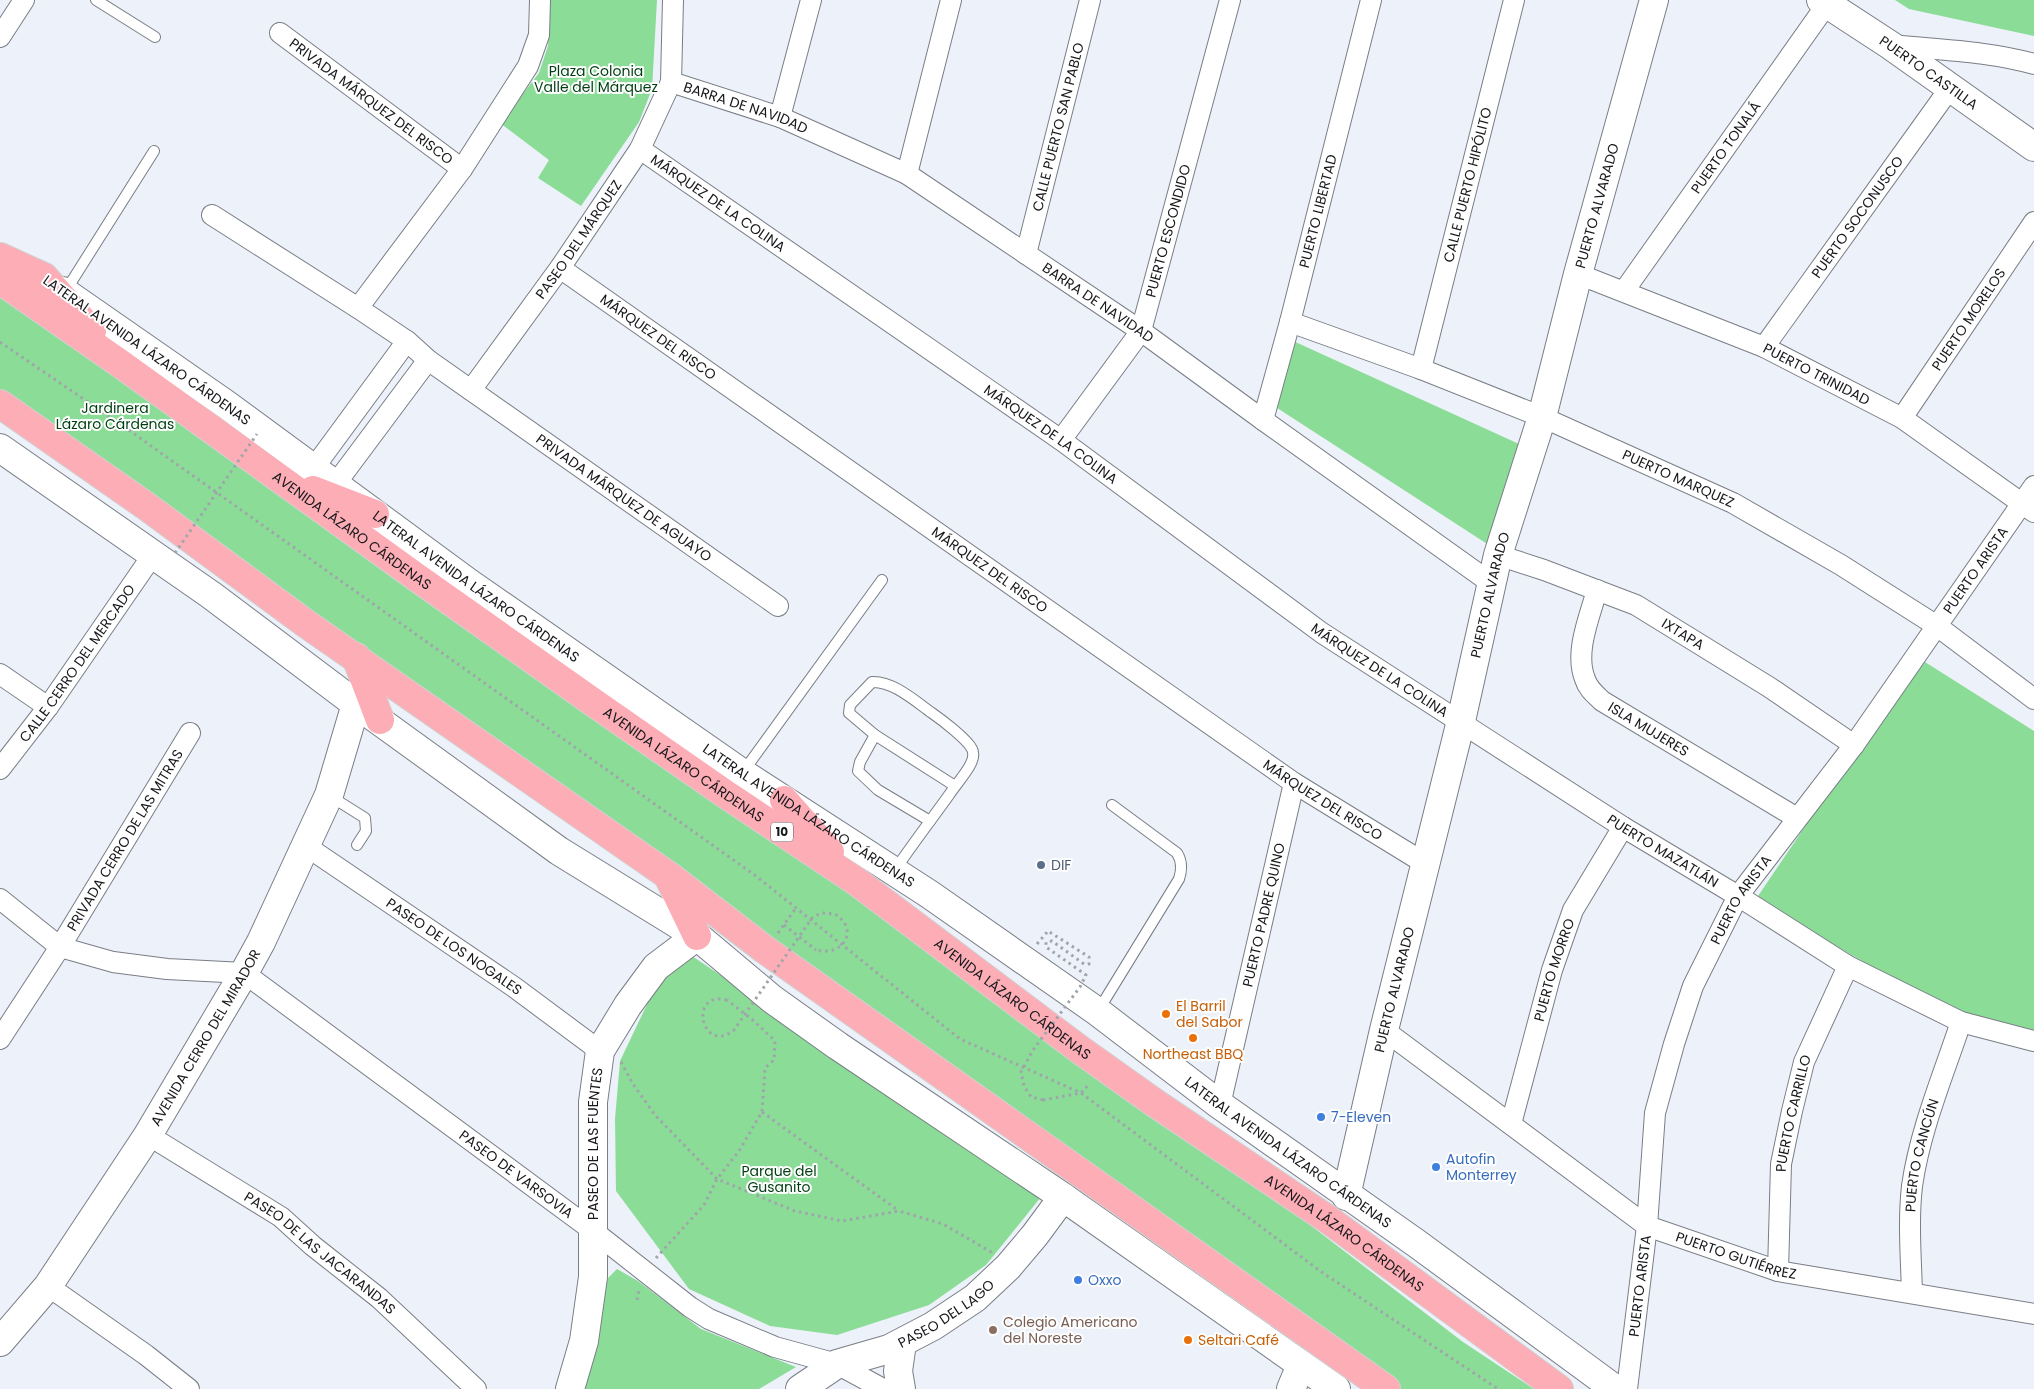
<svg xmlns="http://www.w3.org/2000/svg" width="2034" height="1389" viewBox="0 0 2034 1389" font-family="Poppins,sans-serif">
	<rect width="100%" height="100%" fill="#ecf1fa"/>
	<g fill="#8bdc97">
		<path d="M550,0H657L652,89L639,122L581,206L538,178L549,160L500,123L539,73L548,46Z"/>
		<path d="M1895,0H2034V36L1909,9Z"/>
		<path d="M0,280L1199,1140L1463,1342L1534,1389H1391L0,394Z"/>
		<path d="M1291,340L1519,444L1495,549L1271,404Z"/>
		<path d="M1925,662L2034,731V1035L1983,1024L1867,964L1756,899L1854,754Z"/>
		<path d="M683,950L1045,1192L986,1265L929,1305L837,1335L770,1326L689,1289L616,1191L615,1119L620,1061L663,971Z"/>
		<path d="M617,1269L638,1281L701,1329L796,1367L759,1389H576L583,1372L608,1278Z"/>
	</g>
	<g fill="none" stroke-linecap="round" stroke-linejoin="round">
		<defs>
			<g id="lane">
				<path d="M96,0L155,37"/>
				<path d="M65,292L154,151"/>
				<path d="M875,735L860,762L858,771L878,790L930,821"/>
				<path d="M743,772L882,580"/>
				<path d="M330,796L365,818L366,831L357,845"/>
				<path d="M895,870C912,845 931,820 949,795C955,786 963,777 969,767C972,762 975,755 972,749C967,739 942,720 932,713C915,701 893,681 872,682L850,705L849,713L875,735L955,786"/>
				<path d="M1098,1011L1179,879C1182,870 1182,861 1177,853L1112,805"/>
			</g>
			<g id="street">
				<path id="s1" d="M280,33L462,169"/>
				<path d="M0,37L24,0"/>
				<path d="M1892,45C1940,50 1988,51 2034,64"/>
				<path id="s2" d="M671,82L780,117L907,174L1141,331L1263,420L1491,583"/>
				<path d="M780,117L811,0"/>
				<path id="s3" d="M640,149L1061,440L1322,633L1623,827L1738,896L1848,966L1961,1022L2034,1041"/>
				<path d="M907,174L951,0"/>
				<path id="s4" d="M212,215L358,308L407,341L428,360L778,606"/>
				<path id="s5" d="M1026,254L1090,0"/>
				<path id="s6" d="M560,268L1294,783L1426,864"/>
				<path id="s7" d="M1578,274L1764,347L1902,418L2034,512"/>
				<path id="s8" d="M1624,291L1827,4"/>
				<path d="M358,308L462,169L528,66L539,35L540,0"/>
				<path id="s9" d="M1290,322L1421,369L1542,417L1733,503L1841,565L1937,626L2034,699"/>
				<path id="s10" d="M1764,347L1950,88"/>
				<path id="s11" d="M1421,369L1514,0"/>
				<path id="s12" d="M471,390L560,268L640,149L671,82L673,0"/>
				<path id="s13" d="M1902,418L2034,222"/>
				<path id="s14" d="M1263,420L1290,322L1371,0"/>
				<path id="s15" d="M1061,440L1141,331L1230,0"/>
				<path d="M313,469L407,341"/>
				<path d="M334,486L428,360"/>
				<path id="s16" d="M1498,555L1544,570L1636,605L1769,687L1854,745"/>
				<path id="s17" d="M1597,590C1590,616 1574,652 1585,679C1588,689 1595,694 1602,701L1797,818"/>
				<path d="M0,674L48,707"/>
				<path id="s18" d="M0,769L48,707L152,556"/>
				<path id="s19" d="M306,846L514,987L600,1051"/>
				<path id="s20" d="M0,899L60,947L113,962L167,969L244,973L592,1230L690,1307L709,1319L775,1347L837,1364L883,1389"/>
				<path id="s21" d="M1384,1030L1647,1226L1778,1271L2034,1314"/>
				<path id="s22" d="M0,1039L60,947L190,733"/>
				<path id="s23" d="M1220,1105L1294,783"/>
				<path id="s24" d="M1511,1124L1552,970L1573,910L1623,827"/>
				<path id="s25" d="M148,1135L281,1217L313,1246L379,1298L476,1389"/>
				<path id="s26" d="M1778,1271L1781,1164L1792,1111L1804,1062L1848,966"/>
				<path d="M48,1286L146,1355L189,1389"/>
				<path id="s27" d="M1912,1293C1911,1257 1908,1222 1912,1186C1920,1130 1943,1076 1961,1022"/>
				<path id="s28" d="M1627,1389L1647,1226L1655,1113L1674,1044L1693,986L1738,896L1854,745L2034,486"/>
			</g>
			<g id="secondary">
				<path id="s29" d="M1821,0L1890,45L2034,147"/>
				<path id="s30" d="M63,291L227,405L469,583L742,773L929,894L1098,1012L1220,1105L1416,1243L1615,1389"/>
				<path d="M0,448L211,595L356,704L559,851L697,936L772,999L838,1046L1063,1197L1336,1389"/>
				<path id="s31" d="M1346,1196L1384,1030L1461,721L1498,555L1542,417L1578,274L1654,0"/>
				<path id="s32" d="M0,1342L48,1286L148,1135L244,973L261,942L329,795L356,704"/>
				<path id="s33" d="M570,1389L584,1341L593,1277V1102L600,1051L628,1005L656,967L697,936"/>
				<path id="s34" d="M800,1389L837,1364L889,1349L933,1326L975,1298L1008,1267L1035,1235L1063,1197"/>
				<path d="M901,1389L898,1371L902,1343"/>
				<path d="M1291,1389L1301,1365"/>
			</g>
			<g id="highway">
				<path d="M0,257L44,277L92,331"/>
				<path id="s35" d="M0,280L121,364L415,576L593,702L724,793L856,881L1079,1049L1155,1103L1329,1220L1559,1389"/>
				<path d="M0,404L146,506L305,623L669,876L764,949L1386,1389"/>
				<path d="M313,490L375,514"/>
				<path d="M356,657L380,720"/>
				<path d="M784,800L830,852"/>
				<path d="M670,880L697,936"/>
			</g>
		</defs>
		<use href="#lane" stroke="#797e86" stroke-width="12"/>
		<use href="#street" stroke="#797e86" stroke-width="22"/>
		<use href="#secondary" stroke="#797e86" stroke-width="30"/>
		<use href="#highway" stroke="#d1d1d1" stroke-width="30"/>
		<g stroke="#a0a4ab" stroke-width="3" stroke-dasharray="2.5 4" stroke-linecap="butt">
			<path d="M0,342L123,426L756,876L960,1039L1081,1093L1323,1273L1498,1389"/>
			<path d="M784,925L816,950"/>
			<path d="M778,933L796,908"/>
			<path d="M1037,944L1048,931"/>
			<path d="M621,1062L633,1084L655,1115L717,1179L795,1211L842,1221L899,1211L943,1224L993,1253"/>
			<path d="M1043,1100L1081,1093L1090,1083"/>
			<path d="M762,1112L899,1211"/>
			<path d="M656,1258L704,1205L717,1179L739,1151L762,1112L765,1068L774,1060L775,1041L754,1021L727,1000"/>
			<path d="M637,1300L639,1290"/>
		</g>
		<use href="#lane" stroke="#fff" stroke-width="10"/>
		<use href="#street" stroke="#fff" stroke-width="20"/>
		<use href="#secondary" stroke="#fff" stroke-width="28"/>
		<use href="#highway" stroke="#fcadb5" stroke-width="28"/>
		<g stroke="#a0a4ab" stroke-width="3" stroke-dasharray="2.5 4" stroke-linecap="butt">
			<path d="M175,553L257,434"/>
			<path d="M727,1000C687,990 702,1056 734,1030L812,918L821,913L835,914C860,930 843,957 816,950"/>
			<path d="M1043,1100L1031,1097L1024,1086L1021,1072L1033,1050L1080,987L1086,975L1046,947V942L1052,941L1084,964H1089V957L1048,931"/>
		</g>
	</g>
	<circle fill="#5c6f8a" stroke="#fefefe" stroke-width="2" cx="1041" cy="865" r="5"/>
	<g fill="#e8710a" stroke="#fefefe" stroke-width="2">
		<circle cx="1166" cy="1014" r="5"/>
		<circle cx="1193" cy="1038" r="5"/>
		<circle cx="1188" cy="1340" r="5"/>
	</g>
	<g fill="#3f7fe0" stroke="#fefefe" stroke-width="2">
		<circle cx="1321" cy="1117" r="5"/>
		<circle cx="1436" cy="1167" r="5"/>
		<circle cx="1078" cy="1280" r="5"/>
	</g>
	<circle fill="#8d6e63" stroke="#fefefe" stroke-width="2" cx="993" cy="1330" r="5"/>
	<g text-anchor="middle" stroke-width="4" stroke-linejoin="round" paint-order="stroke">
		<rect fill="#fefefe" stroke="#5c5d5f" stroke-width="1" x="771" y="822.5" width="22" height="19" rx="4"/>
		<g font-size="12" font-weight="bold" fill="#17181b">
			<text x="782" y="836">10</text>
		</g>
		<g font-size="14" fill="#003e12" stroke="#fefefe">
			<text x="596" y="76">Plaza Colonia<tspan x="596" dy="16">Valle del Márquez</tspan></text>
			<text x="115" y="413">Jardinera<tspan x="115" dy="16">Lázaro Cárdenas</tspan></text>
			<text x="779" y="1176">Parque del<tspan x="779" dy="16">Gusanito</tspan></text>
		</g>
		<g font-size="14" fill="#17181b" stroke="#fefefe">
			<text dy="5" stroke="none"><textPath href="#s29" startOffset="130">PUERTO CASTILLA</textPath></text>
			<text dy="5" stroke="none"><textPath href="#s1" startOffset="114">PRIVADA MÁRQUEZ DEL RISCO</textPath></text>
			<text dy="5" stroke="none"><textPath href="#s2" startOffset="79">BARRA DE NAVIDAD</textPath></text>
			<text dy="5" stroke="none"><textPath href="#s5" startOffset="131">CALLE PUERTO SAN PABLO</textPath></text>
			<text dy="5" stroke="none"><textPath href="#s8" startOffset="176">PUERTO TONALÁ</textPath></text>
			<text dy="5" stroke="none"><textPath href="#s11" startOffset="190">CALLE PUERTO HIPÓLITO</textPath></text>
			<text dy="5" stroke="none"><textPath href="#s3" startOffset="95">MÁRQUEZ DE LA COLINA</textPath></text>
			<text dy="5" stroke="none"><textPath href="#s31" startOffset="1022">PUERTO ALVARADO</textPath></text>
			<text dy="5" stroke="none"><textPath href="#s14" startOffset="216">PUERTO LIBERTAD</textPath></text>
			<text dy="5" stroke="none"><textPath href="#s10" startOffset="160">PUERTO SOCONUSCO</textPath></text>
			<text dy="5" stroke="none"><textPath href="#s15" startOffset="239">PUERTO ESCONDIDO</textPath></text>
			<text dy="5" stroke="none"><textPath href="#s12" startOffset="185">PASEO DEL MÁRQUEZ</textPath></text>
			<text dy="5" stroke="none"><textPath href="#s2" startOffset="484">BARRA DE NAVIDAD</textPath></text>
			<text dy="5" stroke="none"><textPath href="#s13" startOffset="119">PUERTO MORELOS</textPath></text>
			<text dy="5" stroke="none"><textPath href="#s6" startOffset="120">MÁRQUEZ DEL RISCO</textPath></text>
			<text transform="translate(147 350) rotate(35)" y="5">LATERAL AVENIDA LÁZARO CÁRDENAS</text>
			<text dy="5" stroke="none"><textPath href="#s7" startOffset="259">PUERTO TRINIDAD</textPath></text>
			<text dy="5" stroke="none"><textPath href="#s3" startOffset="500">MÁRQUEZ DE LA COLINA</textPath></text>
			<text dy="5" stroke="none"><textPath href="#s9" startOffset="419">PUERTO MARQUEZ</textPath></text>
			<text dy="5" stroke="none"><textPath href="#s4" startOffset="500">PRIVADA MÁRQUEZ DE AGUAYO</textPath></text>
			<text dy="5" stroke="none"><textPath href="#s35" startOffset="432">AVENIDA LÁZARO CÁRDENAS</textPath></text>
			<text dy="5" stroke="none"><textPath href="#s6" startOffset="525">MÁRQUEZ DEL RISCO</textPath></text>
			<text dy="5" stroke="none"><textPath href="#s28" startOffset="914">PUERTO ARISTA</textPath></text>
			<text dy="5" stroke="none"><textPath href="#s30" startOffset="508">LATERAL AVENIDA LÁZARO CÁRDENAS</textPath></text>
			<text dy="5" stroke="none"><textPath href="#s31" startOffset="618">PUERTO ALVARADO</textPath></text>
			<text dy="5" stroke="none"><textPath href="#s16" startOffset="202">IXTAPA</textPath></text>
			<text dy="5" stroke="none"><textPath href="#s18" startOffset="131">CALLE CERRO DEL MERCADO</textPath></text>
			<text dy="5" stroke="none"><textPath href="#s3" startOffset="905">MÁRQUEZ DE LA COLINA</textPath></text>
			<text dy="5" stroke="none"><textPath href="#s17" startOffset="174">ISLA MUJERES</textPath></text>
			<text dy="5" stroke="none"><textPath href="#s35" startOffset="838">AVENIDA LÁZARO CÁRDENAS</textPath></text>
			<text dy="5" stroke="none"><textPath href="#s6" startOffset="930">MÁRQUEZ DEL RISCO</textPath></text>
			<text dy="5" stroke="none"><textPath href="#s30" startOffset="912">LATERAL AVENIDA LÁZARO CÁRDENAS</textPath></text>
			<text dy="5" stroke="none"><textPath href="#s22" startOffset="235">PRIVADA CERRO DE LAS MITRAS</textPath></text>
			<text dy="5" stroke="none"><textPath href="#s3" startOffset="1241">PUERTO MAZATLÁN</textPath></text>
			<text dy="5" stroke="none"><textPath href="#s28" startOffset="509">PUERTO ARISTA</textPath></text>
			<text dy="5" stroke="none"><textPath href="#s23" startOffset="195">PUERTO PADRE QUINO</textPath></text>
			<text dy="5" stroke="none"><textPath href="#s19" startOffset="179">PASEO DE LOS NOGALES</textPath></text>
			<text dy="5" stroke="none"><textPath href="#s24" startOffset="160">PUERTO MORRO</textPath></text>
			<text dy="5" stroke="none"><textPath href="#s31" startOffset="212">PUERTO ALVARADO</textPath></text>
			<text dy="5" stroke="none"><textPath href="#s35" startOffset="1242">AVENIDA LÁZARO CÁRDENAS</textPath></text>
			<text dy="5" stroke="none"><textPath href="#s32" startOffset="368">AVENIDA CERRO DEL MIRADOR</textPath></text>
			<text dy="5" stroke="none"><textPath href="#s26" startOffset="159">PUERTO CARRILLO</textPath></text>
			<text dy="5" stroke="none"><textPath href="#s33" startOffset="248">PASEO DE LAS FUENTES</textPath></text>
			<text dy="5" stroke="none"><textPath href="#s30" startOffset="1498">LATERAL AVENIDA LÁZARO CÁRDENAS</textPath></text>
			<text dy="5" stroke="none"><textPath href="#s27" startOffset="139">PUERTO CANCÚN</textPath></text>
			<text dy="5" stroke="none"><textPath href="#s20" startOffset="602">PASEO DE VARSOVIA</textPath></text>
			<text dy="5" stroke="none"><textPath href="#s35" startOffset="1648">AVENIDA LÁZARO CÁRDENAS</textPath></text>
			<text dy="5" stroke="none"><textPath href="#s25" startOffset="209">PASEO DE LAS JACARANDAS</textPath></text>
			<text dy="5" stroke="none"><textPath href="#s21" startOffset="422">PUERTO GUTIÉRREZ</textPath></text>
			<text dy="5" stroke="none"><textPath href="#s28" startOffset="104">PUERTO ARISTA</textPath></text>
			<text dy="5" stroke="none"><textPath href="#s34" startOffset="166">PASEO DEL LAGO</textPath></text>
		</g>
		<g font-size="14" fill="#4e5e75" stroke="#fefefe" text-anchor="start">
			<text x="1051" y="870">DIF</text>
		</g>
		<g font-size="14" fill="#c56008" stroke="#fefefe" text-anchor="start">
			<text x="1176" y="1011">El Barril<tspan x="1176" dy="16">del Sabor</tspan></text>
			<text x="1193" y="1059" text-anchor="middle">Northeast BBQ</text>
			<text x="1198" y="1345">Seltari Café</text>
		</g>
		<g font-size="14" fill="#366cbe" stroke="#fefefe" text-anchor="start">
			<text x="1331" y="1122">7-Eleven</text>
			<text x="1446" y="1164">Autofin<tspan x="1446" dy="16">Monterrey</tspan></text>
			<text x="1088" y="1285">Oxxo</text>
		</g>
		<g font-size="14" fill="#785e54" stroke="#fefefe" text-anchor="start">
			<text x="1003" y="1327">Colegio Americano<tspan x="1003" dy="16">del Noreste</tspan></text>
		</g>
	</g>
</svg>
